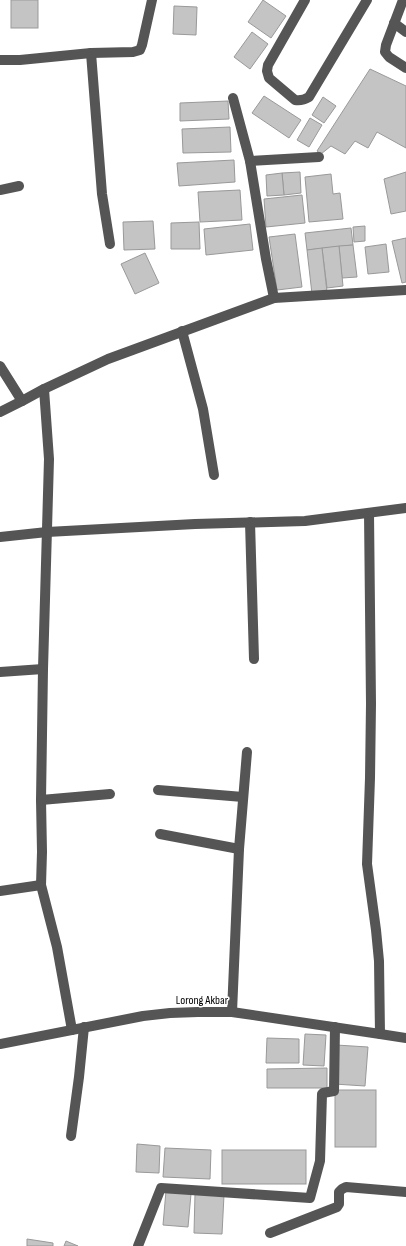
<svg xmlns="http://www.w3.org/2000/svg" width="406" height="1246" viewBox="0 0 406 1246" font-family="'Sofia Sans Condensed',sans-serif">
	<rect width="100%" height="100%" fill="#fff"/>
	<g fill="#c4c4c4" stroke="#999">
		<rect x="11" y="0" width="27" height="28"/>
		<path d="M263,0L286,16L271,38L248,22Z"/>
		<path d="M174,6L197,7L196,35L173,34Z"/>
		<path d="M252,32L268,44L250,69L234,57Z"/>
		<path d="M370,69L406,86V148L377,132L368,148L355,141L345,154L331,146L321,154L317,151Z"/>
		<path d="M264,96L301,120L289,138L252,113Z"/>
		<path d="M323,97L336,106L324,123L312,115Z"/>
		<path d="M228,101L229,119L180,121V103Z"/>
		<path d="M310,118L322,125L309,147L297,140Z"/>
		<path d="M230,127L231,152L183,153L182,129Z"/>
		<path d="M234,160L235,182L179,186L177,163Z"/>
		<path d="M300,172L301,193L284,195L282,173Z"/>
		<path d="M406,172V211L391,214L384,179Z"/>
		<path d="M282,173L284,195L267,196L266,175Z"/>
		<path d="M331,174L333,194L340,193L343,219L309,222L305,177Z"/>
		<path d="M240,190L242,220L200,222L198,192Z"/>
		<path d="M302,195L305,223L266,227L264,199Z"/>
		<path d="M153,221L155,249L124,250L123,222Z"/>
		<path d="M199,222L200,249H171V223Z"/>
		<path d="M250,224L253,250L206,255L204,229Z"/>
		<path d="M365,226V241L354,242L353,227Z"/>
		<path d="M351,228L353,245L307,250L305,233Z"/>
		<path d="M295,234L302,287L277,290L269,237Z"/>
		<path d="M406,238V282L402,283L392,241Z"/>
		<path d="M386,244L389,272L368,274L365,247Z"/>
		<path d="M353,245L357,277L342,278L339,246Z"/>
		<path d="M339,246L343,286L327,288L322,248Z"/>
		<path d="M322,248L327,292L312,294L307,250Z"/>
		<path d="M145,253L159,283L135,294L121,264Z"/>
		<path d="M305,1034L326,1035L324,1066L303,1065Z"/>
		<path d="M267,1038L299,1039V1063H266Z"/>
		<path d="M336,1045L368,1047L365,1086L334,1084Z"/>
		<path d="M327,1068V1088H267V1069Z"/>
		<rect x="335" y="1090" width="41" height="57"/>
		<path d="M137,1144L160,1146L159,1173L136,1172Z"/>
		<path d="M165,1148L211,1150L210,1179L163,1177Z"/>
		<rect x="222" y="1150" width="84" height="34"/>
		<path d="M166,1191L191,1194L188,1227L163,1225Z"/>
		<path d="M195,1194L224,1195L222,1234L194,1233Z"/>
		<path d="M27,1239L53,1243V1246H27Z"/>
		<path d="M66,1241L78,1246H64Z"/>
	</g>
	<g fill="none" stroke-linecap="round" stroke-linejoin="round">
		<g stroke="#555" stroke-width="10">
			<path d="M305,0L268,65L267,71L269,78L295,100C301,101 304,100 309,97L367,0"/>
			<path d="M403,0L386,45L385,52L389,57L406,68"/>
			<path d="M394,23L406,32"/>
			<path d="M91,53L102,194L110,244"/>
			<path d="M0,60H20L91,53L133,52L140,50L142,45L152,0"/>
			<path d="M233,98L250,161L266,259L274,298"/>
			<path d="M250,161L319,157"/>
			<path d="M0,190L19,186"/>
			<path d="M182,331L203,409L214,475"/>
			<path d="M0,366L22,401"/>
			<path d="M44,389L49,459L43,669L41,800L42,852L41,885L57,947L72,1030"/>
			<path d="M0,412L22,401L44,389L108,359L274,298L406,290"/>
			<path d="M369,513L371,704L370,778L367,864L376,930L379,961L380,1034"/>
			<path d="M250,522L254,659"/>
			<path d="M0,537L47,532L195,524L305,521L406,508"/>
			<path d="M0,672L43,669"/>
			<path d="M158,790L243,797"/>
			<path d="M41,800L110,794"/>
			<path d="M160,834L239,849"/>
			<path d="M0,891L41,885"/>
			<path d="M232,1012L239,849L247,752"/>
			<path d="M0,1044L143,1016L170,1013L198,1012H232L380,1034L406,1038"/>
			<path d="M71,1136L79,1077L84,1027"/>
			<path d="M270,1233L337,1207L339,1204V1192L342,1189L346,1187L406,1192"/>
			<path d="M138,1246L161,1188L310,1198L320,1161L322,1094L323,1093L334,1091L335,1027"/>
		</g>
	</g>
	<g text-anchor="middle" stroke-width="3" stroke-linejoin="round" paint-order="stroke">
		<g font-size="12" fill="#000" stroke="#fff">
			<text x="202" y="1004">Lorong Akbar</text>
		</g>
	</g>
</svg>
